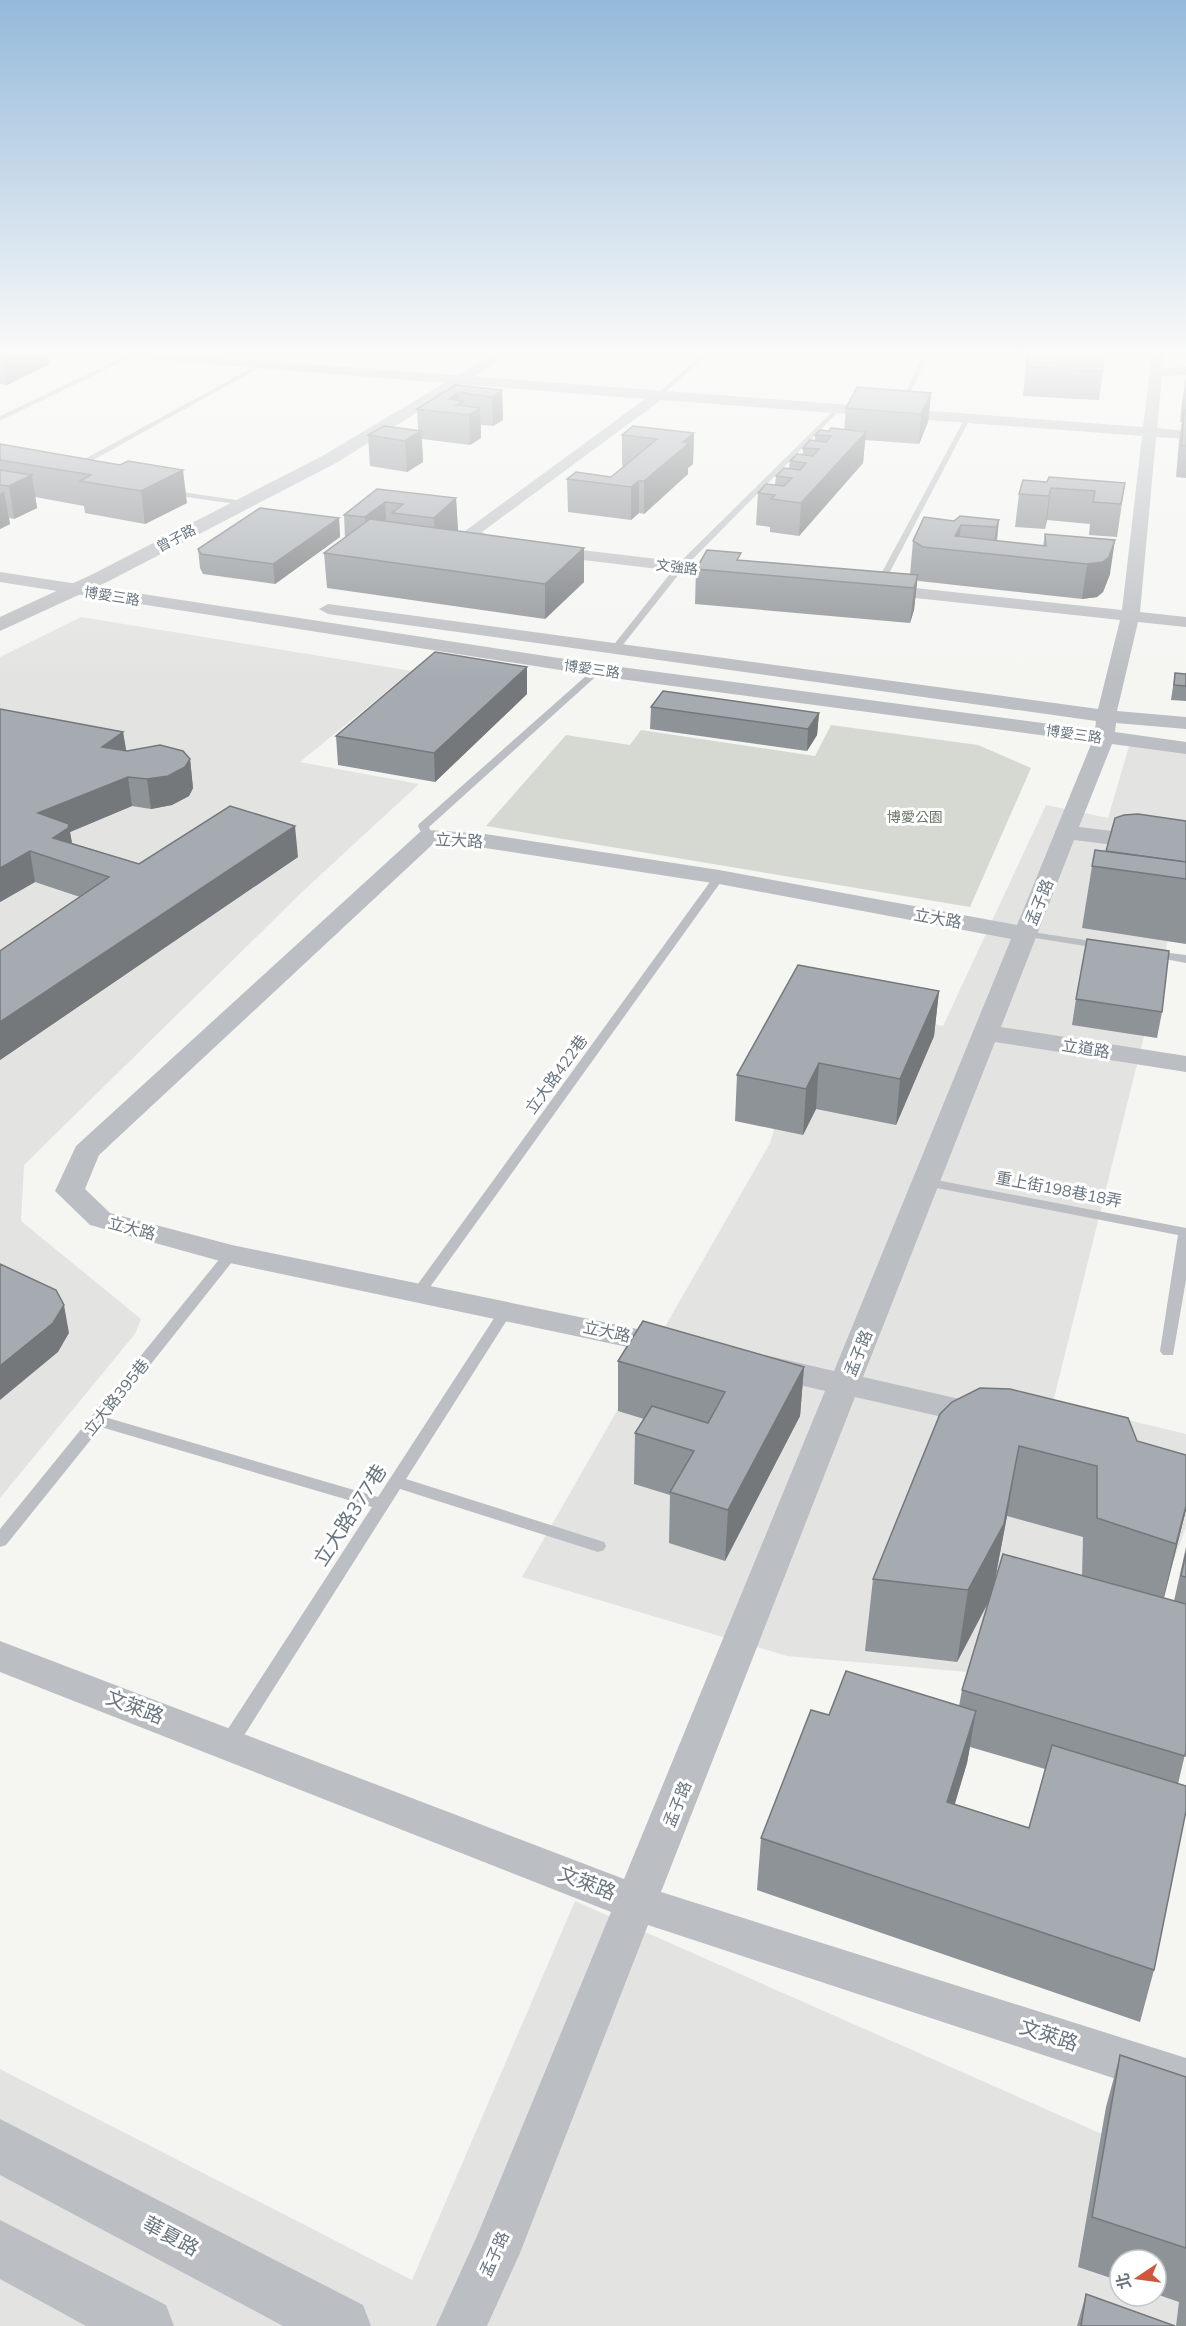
<svg xmlns="http://www.w3.org/2000/svg" width="1186" height="2326" viewBox="0 0 1186 2326" font-family="Mulish,'Noto Sans TC',sans-serif">
	<rect width="100%" height="100%" fill="#f5f5f2"/>
	<g fill="#e3e4e2" fill-rule="evenodd">
		<path d="M81,617L412,671L300,762L419,784L302,892L24,1165L21,1221L141,1319L135,1334L0,1498V657Z"/>
		<path d="M1132,736L1186,742V939L1169,936L1053,1402L1186,1434V1527L1127,1686L787,1656L522,1577L770,1143L816,998L943,1026L1046,805L1108,818Z"/>
		<path d="M575,1901L1186,2171V2326H0V2069L412,2280ZM1120,2260H1156V2296H1120Z"/>
	</g>
	<path fill="#d5d9d2" d="M831,725L978,745L1031,768L970,907L486,826L566,735L630,745L641,730L815,756Z"/>
	<g fill="none" stroke-linecap="round" stroke-linejoin="round">
		<g fill="#bbbec2" fill-rule="evenodd">
			<path d="M130,354H137L0,421V416Z"/>
			<path d="M702,354H708L660,397H656V395Z"/>
			<path d="M923,354H929L904,406L899,407Z"/>
			<path d="M1086,354H1138L1161,356L1158,358L1089,356Z"/>
			<path d="M261,363L266,364L77,469L70,467Z"/>
			<path d="M836,408L841,409L683,569L618,651H612V647L677,565Z"/>
			<path d="M965,418L970,419L882,587L875,589L874,587Z"/>
			<path d="M168,490L243,501L247,503L243,505L165,494V490Z"/>
			<path d="M595,668L603,670L429,827L433,837L428,840L424,839L418,826L419,824Z"/>
			<path d="M719,874L724,877L723,879L425,1294H415L413,1291L415,1288L715,875Z"/>
			<path d="M1026,931L1104,943L1110,946L1104,949L1022,936V932Z"/>
			<path d="M1153,951L1186,955V963L1149,956L1147,954L1149,952Z"/>
			<path d="M926,1178L1186,1228V1280L1173,1355H1163L1160,1351L1178,1235L921,1185L919,1182Z"/>
			<path d="M231,1250L236,1251L238,1254L236,1257L108,1418L378,1497L502,1306L507,1304L514,1309L406,1479L604,1542L606,1546L604,1550L598,1552L400,1489L236,1748L229,1751L222,1748L220,1743L222,1738L372,1507L101,1427L6,1545L0,1547V1529L226,1251Z"/>
		</g>
		<g fill="#bbbec2" fill-rule="evenodd">
			<path d="M127,354H176L1143,427L1152,354H1164L1163,368L1186,367V375L1162,376L1157,428L1186,431V439L1156,437L1140,612L1186,617V627L1138,622L1117,711L1186,717V729L1116,723L1115,732L1186,742V754L1112,744L1079,827L1186,840V854L1074,840L1001,1027L1186,1056V1072L995,1042L863,1377L986,1405L998,1408L1003,1416L998,1424L986,1427L855,1397L661,1892L1186,2058V2102L648,1925L520,2253L487,2326H436L477,2236L611,1912L0,1672V1641L624,1879L825,1391L754,1374L749,1366L754,1358L765,1355L834,1371L1011,939L719,884L485,848L433,844L99,1155L85,1189L110,1213L232,1245L681,1338L686,1345L681,1352L670,1356L220,1261L90,1225L55,1191L76,1146L420,832L428,830L485,834L719,870L1017,925L1092,742L598,676L0,582V572L598,664L1095,730L1096,721L328,614L319,609L328,604L1098,709L1120,620L878,594L869,589L878,584L1122,610L1142,436L661,400L482,532L493,539L513,543L515,547L513,551C496,555 474,546 465,531L645,399L134,358Z"/>
			<path d="M547,546L734,568L743,573L734,578L541,555L539,551Z"/>
		</g>
		<g fill="#bbbec2" fill-rule="evenodd">
			<path d="M493,354H511L336,463L107,582L0,631V617L93,574L324,455Z"/>
			<path d="M0,2119L363,2305L371,2326H283L0,2175Z"/>
			<path d="M0,2220L166,2305L174,2326H86L0,2279Z"/>
		</g>
	</g>
	<g fill="#8e9397" fill-rule="evenodd">
		<path d="M0,354L50,364L7,385L0,384Z"/>
		<path d="M1027,354L1103,371L1099,400L1023,396Z"/>
		<path d="M1186,377V478L1176,477L1179,441L1182,422H1180L1182,402Z"/>
		<path d="M455,385L502,390L503,420L493,426L481,425V438L470,445L422,439L423,462L407,472L370,466L368,435L418,430L417,409Z"/>
		<path d="M931,393L928,422L919,444L865,440L863,463L799,536L770,532V527L756,525L758,493L775,485L776,476L789,468L790,461L803,454V448L815,441V435L844,430L846,408Z"/>
		<path d="M694,433L693,464L688,468V474L644,514L639,513L631,520L568,512L567,479L611,477L624,466H622V435Z"/>
		<path d="M0,444L187,503L145,524L85,513L84,506L35,497L37,508L14,519L9,518L10,524L0,529Z"/>
		<path d="M1047,482L1125,483L1117,537L1089,535L1090,524L1047,520L1045,529L1015,527L1019,494Z"/>
		<path d="M377,489L456,498L458,531L584,582L545,619L327,588L324,553L345,538L344,515Z"/>
		<path d="M339,518L340,537L275,584L203,574L200,568L198,549Z"/>
		<path d="M999,520L997,541L1043,546L1045,534L1110,574L1103,592L1097,597L1082,599L919,581L917,580L914,610L910,623L695,604L696,569L741,560L910,575L913,541L954,521Z"/>
		<path d="M1175,673L1186,674V701L1171,700Z"/>
		<path d="M527,694L435,782L338,765L336,736Z"/>
		<path d="M651,707L819,713L817,735L807,751L650,729Z"/>
		<path d="M0,709L123,732L126,751L190,759L193,788L189,796L172,805L151,809L132,806L70,832L72,843L139,864L298,857L0,1060V951L80,897L35,882L0,902Z"/>
		<path d="M1186,821V944L1082,928L1092,866L1106,851Z"/>
		<path d="M939,991L934,1036L896,1125L816,1109L803,1135L735,1121L737,1075Z"/>
		<path d="M1076,999L1162,1012L1157,1038L1072,1025Z"/>
		<path d="M618,1361L804,1367L800,1416L725,1561L669,1543L670,1495L634,1484L635,1433L644,1419L618,1411Z"/>
		<path d="M952,1402L1137,1441L1186,1455V1510L1164,1598L1174,1601L1186,1547V1750L1178,1784L1154,1970L1140,2022L757,1890L761,1838L829,1715L959,1706L962,1690L989,1601L957,1662L865,1651L873,1579ZM1007,1516L1083,1537L1082,1576L994,1585ZM970,1747L1045,1769L1029,1828L955,1804L967,1763Z"/>
		<path d="M1120,2055L1186,2077V2326H1176L1179,2302L1156,2294V2260H1120V2281L1078,2267L1106,2107Z"/>
		<path d="M1086,2294L1175,2326H1077Z"/>
	</g>
	<g fill="#74787b">
		<path d="M8,354H48L50,364L7,385L2,356Z"/>
		<path d="M502,390L503,420L493,426L492,397Z"/>
		<path d="M459,392V403L463,401V414L449,399Z"/>
		<path d="M931,393L928,422L919,444L921,414Z"/>
		<path d="M480,408L481,438L470,445L469,415Z"/>
		<path d="M421,431L423,462L407,472L405,441Z"/>
		<path d="M866,432L863,463L799,536L801,503Z"/>
		<path d="M694,433L693,464L688,468V474L644,514V481L683,442Z"/>
		<path d="M183,470L187,503L145,524L141,491Z"/>
		<path d="M32,475L37,508L14,519L9,486Z"/>
		<path d="M639,481V513L631,520V487Z"/>
		<path d="M1051,488L1047,520L1045,529L1049,496Z"/>
		<path d="M4,491L10,524L0,529V494Z"/>
		<path d="M456,498L458,531L435,551L434,518Z"/>
		<path d="M385,502L387,535L367,551L365,517Z"/>
		<path d="M339,518L340,537L275,584L273,564Z"/>
		<path d="M999,520L995,554H993L996,527Z"/>
		<path d="M961,525L958,550L955,536Z"/>
		<path d="M1115,540L1110,574L1103,592L1097,597L1082,599L1087,564Z"/>
		<path d="M584,548V582L545,619V584Z"/>
		<path d="M918,575L914,610L910,623L914,588Z"/>
		<path d="M527,667V694L435,782L434,753Z"/>
		<path d="M819,713L817,735L807,751L808,729Z"/>
		<path d="M123,732L128,761L102,747Z"/>
		<path d="M190,759L193,788L189,796L172,805L151,809L147,779Z"/>
		<path d="M128,777L132,806L70,832L74,855L66,863L38,813Z"/>
		<path d="M295,826L298,857L0,1060V1022Z"/>
		<path d="M30,851L35,882L0,902V868Z"/>
		<path d="M939,991L934,1036L896,1125L900,1079Z"/>
		<path d="M819,1063L816,1109L803,1135L806,1089Z"/>
		<path d="M64,1305L69,1333L58,1352L0,1400V1366Z"/>
		<path d="M804,1367L800,1416L725,1561L728,1510Z"/>
		<path d="M1019,1446L1007,1516L992,1595L957,1662L968,1590Z"/>
		<path d="M1186,1506V1510L1159,1616L1176,1544Z"/>
		<path d="M976,1711L967,1763L939,1854L947,1802Z"/>
	</g>
	<g fill="#a5abb0" stroke="#74787b" stroke-width="1.5">
		<path d="M0,354H8L2,356H0Z"/>
		<path d="M1027,354H1102L1103,371L1027,367Z"/>
		<path d="M455,385L502,390L492,397L459,392L449,399L463,401L456,405L480,408L469,415L417,409Z"/>
		<path d="M857,387L931,393L921,414L846,408Z"/>
		<path d="M1184,410H1186V446H1182Z"/>
		<path d="M384,426L421,431L405,441L368,435Z"/>
		<path d="M633,426L694,433L683,442L689,443L644,481H639L631,487L567,479L576,472L611,477L657,439L622,435Z"/>
		<path d="M831,428L866,432L801,503L771,499L775,495L758,493L766,484L784,486L792,478L776,476L784,468L800,470L806,463L790,461L797,454L813,456L819,449L803,448L810,440L826,442L831,436L815,435L820,430L829,431Z"/>
		<path d="M0,444L120,465L128,461L183,470L141,491L80,481L91,475L0,460Z"/>
		<path d="M0,470L32,475L9,486L0,485Z"/>
		<path d="M1049,477L1125,483L1121,504L1093,502L1095,491L1051,488L1049,496L1019,494L1023,480L1047,482Z"/>
		<path d="M377,489L456,498L434,518L392,513L403,504L385,502L365,517L344,515Z"/>
		<path d="M260,508L339,518L273,564L201,554L198,549Z"/>
		<path d="M960,516L999,520L996,527L961,525L955,536L1046,546L1045,534L1115,540L1109,557L1103,562L1087,564L923,547L913,541L924,517L954,521Z"/>
		<path d="M370,519L584,548L545,584L324,553Z"/>
		<path d="M707,550L741,553L737,560L918,575L914,588L696,569Z"/>
		<path d="M435,652L527,667L434,753L336,736Z"/>
		<path d="M1175,673L1186,674V686L1174,685Z"/>
		<path d="M663,691L819,713L808,729L651,707Z"/>
		<path d="M0,709L123,732L102,747L127,751L160,745L183,751L190,759L185,767L168,776L147,779L128,777L38,813L69,824L68,828L53,838L139,864L230,806L295,826L0,1022V951L109,877L30,851L0,868Z"/>
		<path d="M1138,814L1186,821V862L1106,851L1115,818L1124,815Z"/>
		<path d="M1095,850L1186,862V879L1092,866Z"/>
		<path d="M1087,939L1169,951L1162,1012L1076,999Z"/>
		<path d="M798,965L939,991L900,1079L819,1063L806,1089L737,1075Z"/>
		<path d="M0,1264L56,1290L64,1305L53,1323L0,1366Z"/>
		<path d="M643,1321L804,1367L728,1510L670,1492L694,1451L635,1433L652,1406L708,1423L725,1392L618,1361Z"/>
		<path d="M980,1388L1010,1389L1128,1418L1137,1441L1186,1455V1506L1176,1544L1097,1518V1466L1019,1446L1004,1524L968,1590L873,1579L940,1414L952,1402Z"/>
		<path d="M1186,1553V1577L1181,1576Z"/>
		<path d="M1003,1554L1186,1604V1750L1185,1756L962,1690Z"/>
		<path d="M846,1671L976,1711L947,1802L1029,1828L1052,1745L1186,1786V1811L1154,1970L761,1838L811,1710L829,1715Z"/>
		<path d="M1120,2055L1186,2077V2248L1092,2217Z"/>
		<path d="M1086,2294L1175,2326H1081Z"/>
	</g>
	<linearGradient id="sky" x2="0" y2="1"><stop stop-color="#94b9da"/><stop offset="0.52" stop-color="#fafaf9"/><stop offset="1" stop-color="#fafaf9" stop-opacity="0"/></linearGradient>
	<rect width="1186" height="679" fill="url(#sky)"/>
	<g text-anchor="middle" stroke-width="6" stroke-linejoin="round" paint-order="stroke">
		<g font-size="14" fill="#68757f" stroke="#fff">
			<text transform="translate(176 538) rotate(-28)" y="5">曾子路</text>
			<text transform="translate(677 567) rotate(7)" y="5">文強路</text>
			<text transform="translate(112 596) rotate(9)" y="5">博愛三路</text>
			<text transform="translate(592 669) rotate(8)" y="5">博愛三路</text>
			<text transform="translate(1074 734) rotate(8)" y="5">博愛三路</text>
		</g>
		<g font-size="14" fill="#6a7766" stroke="#fff">
			<text x="915" y="822">博愛公園</text>
		</g>
		<g font-size="16" fill="#68757f" stroke="#fff">
			<text transform="translate(459 840) rotate(3)" y="6">立大路</text>
			<text transform="translate(1039 902) rotate(-68)" y="6">孟子路</text>
			<text transform="translate(938 918) rotate(10)" y="6">立大路</text>
			<text transform="translate(1086 1048) rotate(9)" y="6">立道路</text>
			<text transform="translate(556 1074) rotate(-54)" y="6">立大路422巷</text>
			<text transform="translate(1059 1189) rotate(11)" y="6">重上街198巷18弄</text>
			<text transform="translate(132 1228) rotate(15)" y="6">立大路</text>
			<text transform="translate(607 1331) rotate(12)" y="6">立大路</text>
			<text transform="translate(858 1353) rotate(-68)" y="6">孟子路</text>
			<text transform="translate(116 1397) rotate(-51)" y="6">立大路395巷</text>
			<text transform="translate(677 1804) rotate(-68)" y="6">孟子路</text>
			<text transform="translate(494 2254) rotate(-66)" y="6">孟子路</text>
		</g>
		<g font-size="20" fill="#68757f" stroke="#fff">
			<text transform="translate(350 1515) rotate(-57)" y="7">立大路377巷</text>
			<text transform="translate(135 1707) rotate(21)" y="7">文萊路</text>
			<text transform="translate(587 1883) rotate(21)" y="7">文萊路</text>
			<text transform="translate(1049 2035) rotate(18)" y="7">文萊路</text>
			<text transform="translate(171 2236) rotate(28)" y="7">華夏路</text>
		</g>
	</g>
	<g transform="translate(1138 2278) rotate(257)"><circle r="28" fill="#ffffff" stroke="#c3c8cc" stroke-width="1.5"/>
	<path d="M0-4.5L10 22L0 15L-10 22Z" fill="#ce5839"/>
	<text y="-9" font-size="16" font-weight="bold" text-anchor="middle" fill="#68757f">北</text>
	</g>
</svg>
